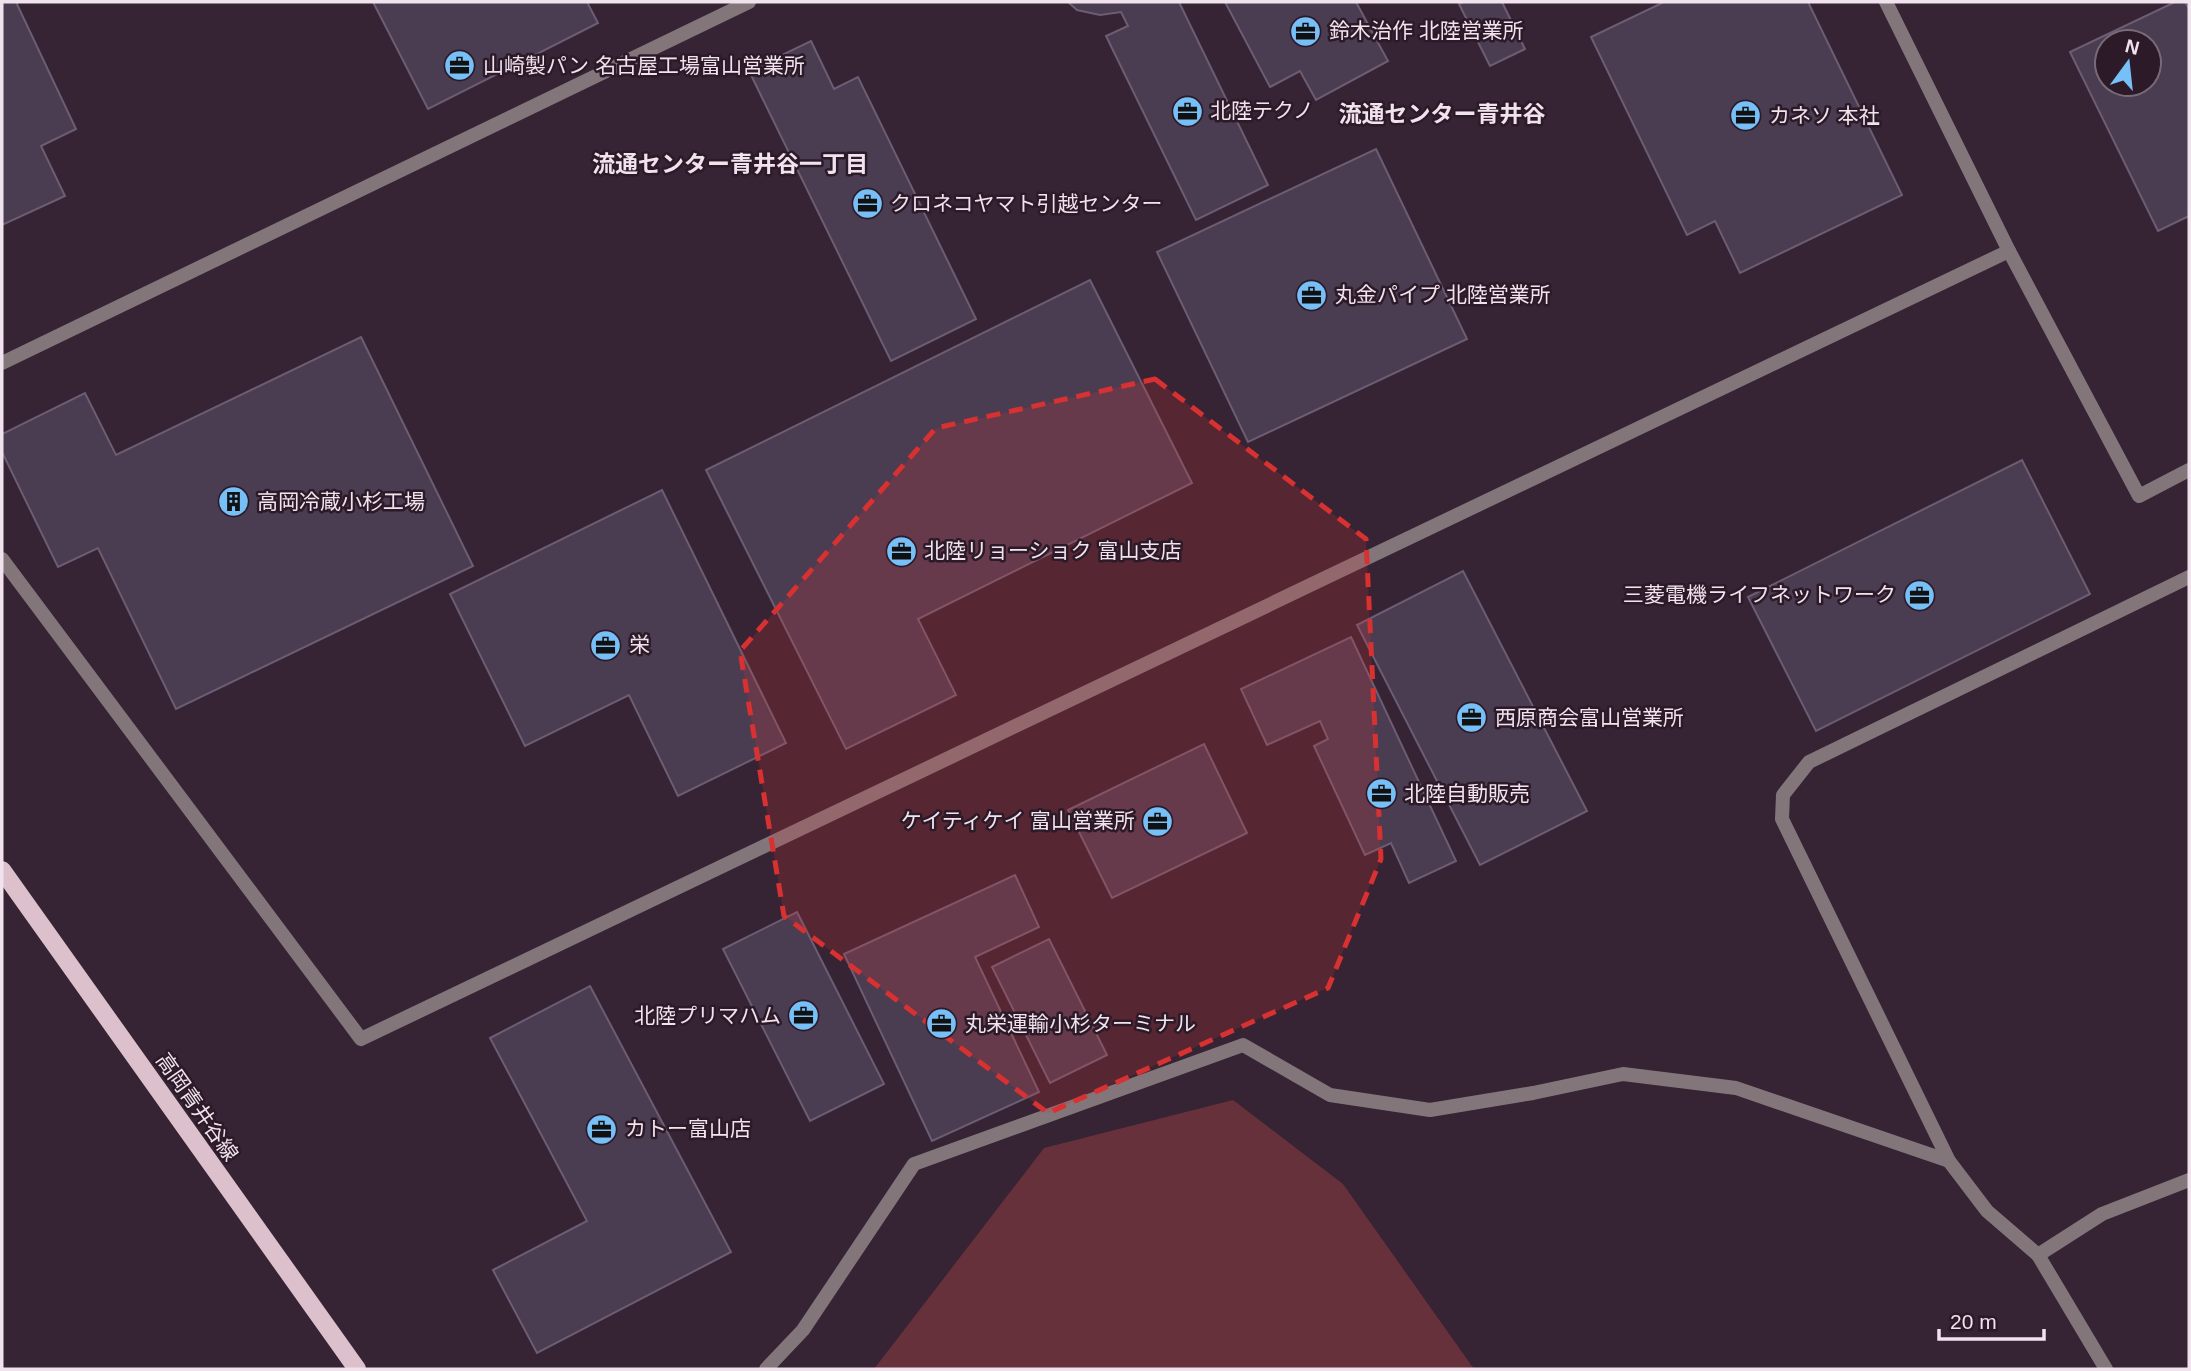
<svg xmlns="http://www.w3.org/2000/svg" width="2191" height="1371" viewBox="0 0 2191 1371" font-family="Helvetica,'Noto Sans JP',sans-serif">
	<rect width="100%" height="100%" fill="#362333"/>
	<path fill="#67313b" d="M1233,1100L1343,1184L1474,1369H874L1044,1148Z"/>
	<g fill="#4a3c51" stroke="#6d5d74" stroke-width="2" fill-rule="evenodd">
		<path d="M2,2H16L76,129L41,146L65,196L2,225Z"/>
		<path d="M373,2H587L598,23L428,109Z"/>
		<path d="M1068,2H1179L1268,185L1196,220L1106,36L1128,26L1121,12L1100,15L1077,10Z"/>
		<path d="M1225,2H1356L1388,61L1316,100L1300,71L1270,87Z"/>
		<path d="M1464,2H1502L1525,49L1490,66L1459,4Z"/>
		<path d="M1664,2H1808L1902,195L1740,273L1715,221L1687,235L1591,37Z"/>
		<path d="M2175,2H2185L2189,9V216L2158,231L2070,52ZM2107,42H2149V84H2107Z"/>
		<path d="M811,41L834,89L858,77L976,319L891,361L749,71Z"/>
		<path d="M1376,149L1467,339L1248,442L1157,252Z"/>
		<path d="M1090,280L1192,483L918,619L956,695L846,749L706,470Z"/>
		<path d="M361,337L473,566L176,709L98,548L58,567L2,452V434L85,393L116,455Z"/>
		<path d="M2022,460L2090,594L1816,731L1748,597Z"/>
		<path d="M662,490L786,743L678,796L629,695L525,746L450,594Z"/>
		<path d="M1463,571L1587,811L1480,865L1357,625Z"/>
		<path d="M1351,637L1456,861L1409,883L1391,843L1365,855L1314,746L1328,739L1320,721L1267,745L1241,689Z"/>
		<path d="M1204,744L1247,833L1112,898L1068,810Z"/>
		<path d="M1015,875L1039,927L975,957L1039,1092L932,1141L844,954Z"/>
		<path d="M797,912L884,1084L810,1121L723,949Z"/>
		<path d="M1049,939L1107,1055L1050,1083L992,967Z"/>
		<path d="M590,986L731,1252L537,1353L493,1270L587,1221L490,1038Z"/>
	</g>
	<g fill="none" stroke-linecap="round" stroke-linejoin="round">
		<g stroke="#83767b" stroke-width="14">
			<path d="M2038,1255L2102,1214L2189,1180"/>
			<path d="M766,1369L803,1330L914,1164L1243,1045L1330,1095L1430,1110L1533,1093L1623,1074L1736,1088L1949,1161"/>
			<path d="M2106,1369L2038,1255L1987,1211L1949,1161L1782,819L1783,795L1809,762L2189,577"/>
		</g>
		<g stroke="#83767b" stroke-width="14">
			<path d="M1886,2L2009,251L2139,496L2189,470"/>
			<path d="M2,363L749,2"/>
			<path d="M2,559L361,1039L2009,251"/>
		</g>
		<path stroke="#dcc1cc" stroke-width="18" d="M2,870L357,1369"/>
	</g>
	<path fill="#d73132" fill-opacity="0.2" stroke="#d73132" stroke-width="5" stroke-dasharray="14 9" stroke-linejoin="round" d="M1155,379L1366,539L1381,859L1328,988L1048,1113L784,916L740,651L936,428Z"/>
	<defs>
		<symbol id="office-disc" viewBox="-11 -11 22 22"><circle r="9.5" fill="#77bff7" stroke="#2c1a29"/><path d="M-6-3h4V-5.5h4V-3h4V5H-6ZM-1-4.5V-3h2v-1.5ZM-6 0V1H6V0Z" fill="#111"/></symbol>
		<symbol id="building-disc" viewBox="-11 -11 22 22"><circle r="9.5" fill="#77bff7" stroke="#2c1a29"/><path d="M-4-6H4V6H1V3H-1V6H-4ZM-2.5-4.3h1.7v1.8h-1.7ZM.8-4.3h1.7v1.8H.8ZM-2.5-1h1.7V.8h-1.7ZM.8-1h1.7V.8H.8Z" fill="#111"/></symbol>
	</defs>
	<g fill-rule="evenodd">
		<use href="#office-disc" x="1288" y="14" width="35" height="35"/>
		<use href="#office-disc" x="442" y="48" width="35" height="35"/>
		<use href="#office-disc" x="1170" y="94" width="35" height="35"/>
		<use href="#office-disc" x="1728" y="98" width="35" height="35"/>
		<use href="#office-disc" x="850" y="186" width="35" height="35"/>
		<use href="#office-disc" x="1294" y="278" width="35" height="35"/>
		<use href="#building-disc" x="216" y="484" width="35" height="35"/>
		<use href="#office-disc" x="884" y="534" width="35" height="35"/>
		<use href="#office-disc" x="1902" y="578" width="35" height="35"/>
		<use href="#office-disc" x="588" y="628" width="35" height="35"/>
		<use href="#office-disc" x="1454" y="700" width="35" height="35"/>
		<use href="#office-disc" x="1364" y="776" width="35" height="35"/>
		<use href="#office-disc" x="1140" y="804" width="35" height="35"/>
		<use href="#office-disc" x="786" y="998" width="35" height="35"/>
		<use href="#office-disc" x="924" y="1006" width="35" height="35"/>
		<use href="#office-disc" x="584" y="1112" width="35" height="35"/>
	</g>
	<g text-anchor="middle" stroke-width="5" stroke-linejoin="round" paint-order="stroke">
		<g font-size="21" fill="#f0e3ed" stroke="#2c1a29" text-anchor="start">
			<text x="1329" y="38">鈴木治作 北陸営業所</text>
			<text x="483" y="73">山崎製パン 名古屋工場富山営業所</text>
			<text x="1210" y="118">北陸テクノ</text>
			<text x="1769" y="123">カネソ 本社</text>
			<text x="890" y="211">クロネコヤマト引越センター</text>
			<text x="1335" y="302">丸金パイプ 北陸営業所</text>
			<text x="257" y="509">高岡冷蔵小杉工場</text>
			<text x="924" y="558">北陸リョーショク 富山支店</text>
			<text x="1896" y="602" text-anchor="end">三菱電機ライフネットワーク</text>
			<text x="629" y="652">栄</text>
			<text x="1495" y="725">西原商会富山営業所</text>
			<text x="1404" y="801">北陸自動販売</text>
			<text x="1135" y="828" text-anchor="end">ケイティケイ 富山営業所</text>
			<text x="781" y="1023" text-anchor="end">北陸プリマハム</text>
			<text x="965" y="1031">丸栄運輸小杉ターミナル</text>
			<text x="625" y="1136">カトー富山店</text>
		</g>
		<g font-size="21" fill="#f0e3ed" stroke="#2c1a29">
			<text transform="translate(197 1107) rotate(55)" y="7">高岡青井谷線</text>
		</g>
		<g font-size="23" font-weight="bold" fill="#f0e3ed" stroke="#2c1a29">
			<text x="1442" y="122">流通センター青井谷</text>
			<text x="730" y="172">流通センター青井谷一丁目</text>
		</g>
	</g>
	<rect width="2191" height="1371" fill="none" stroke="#f0e3ed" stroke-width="7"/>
	<g transform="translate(2128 63) rotate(15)"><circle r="33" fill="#2c1a29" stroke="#7a6a77" stroke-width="2"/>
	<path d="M0-5L12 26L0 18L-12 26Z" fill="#77bff7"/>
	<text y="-10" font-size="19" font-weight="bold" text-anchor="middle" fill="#f0e3ed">N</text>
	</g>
	<path d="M1939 1329v10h105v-10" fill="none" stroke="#f0e3ed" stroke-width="3.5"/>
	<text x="1950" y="1329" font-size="21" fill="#f0e3ed" stroke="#2c1a29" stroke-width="5" paint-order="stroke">20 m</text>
</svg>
